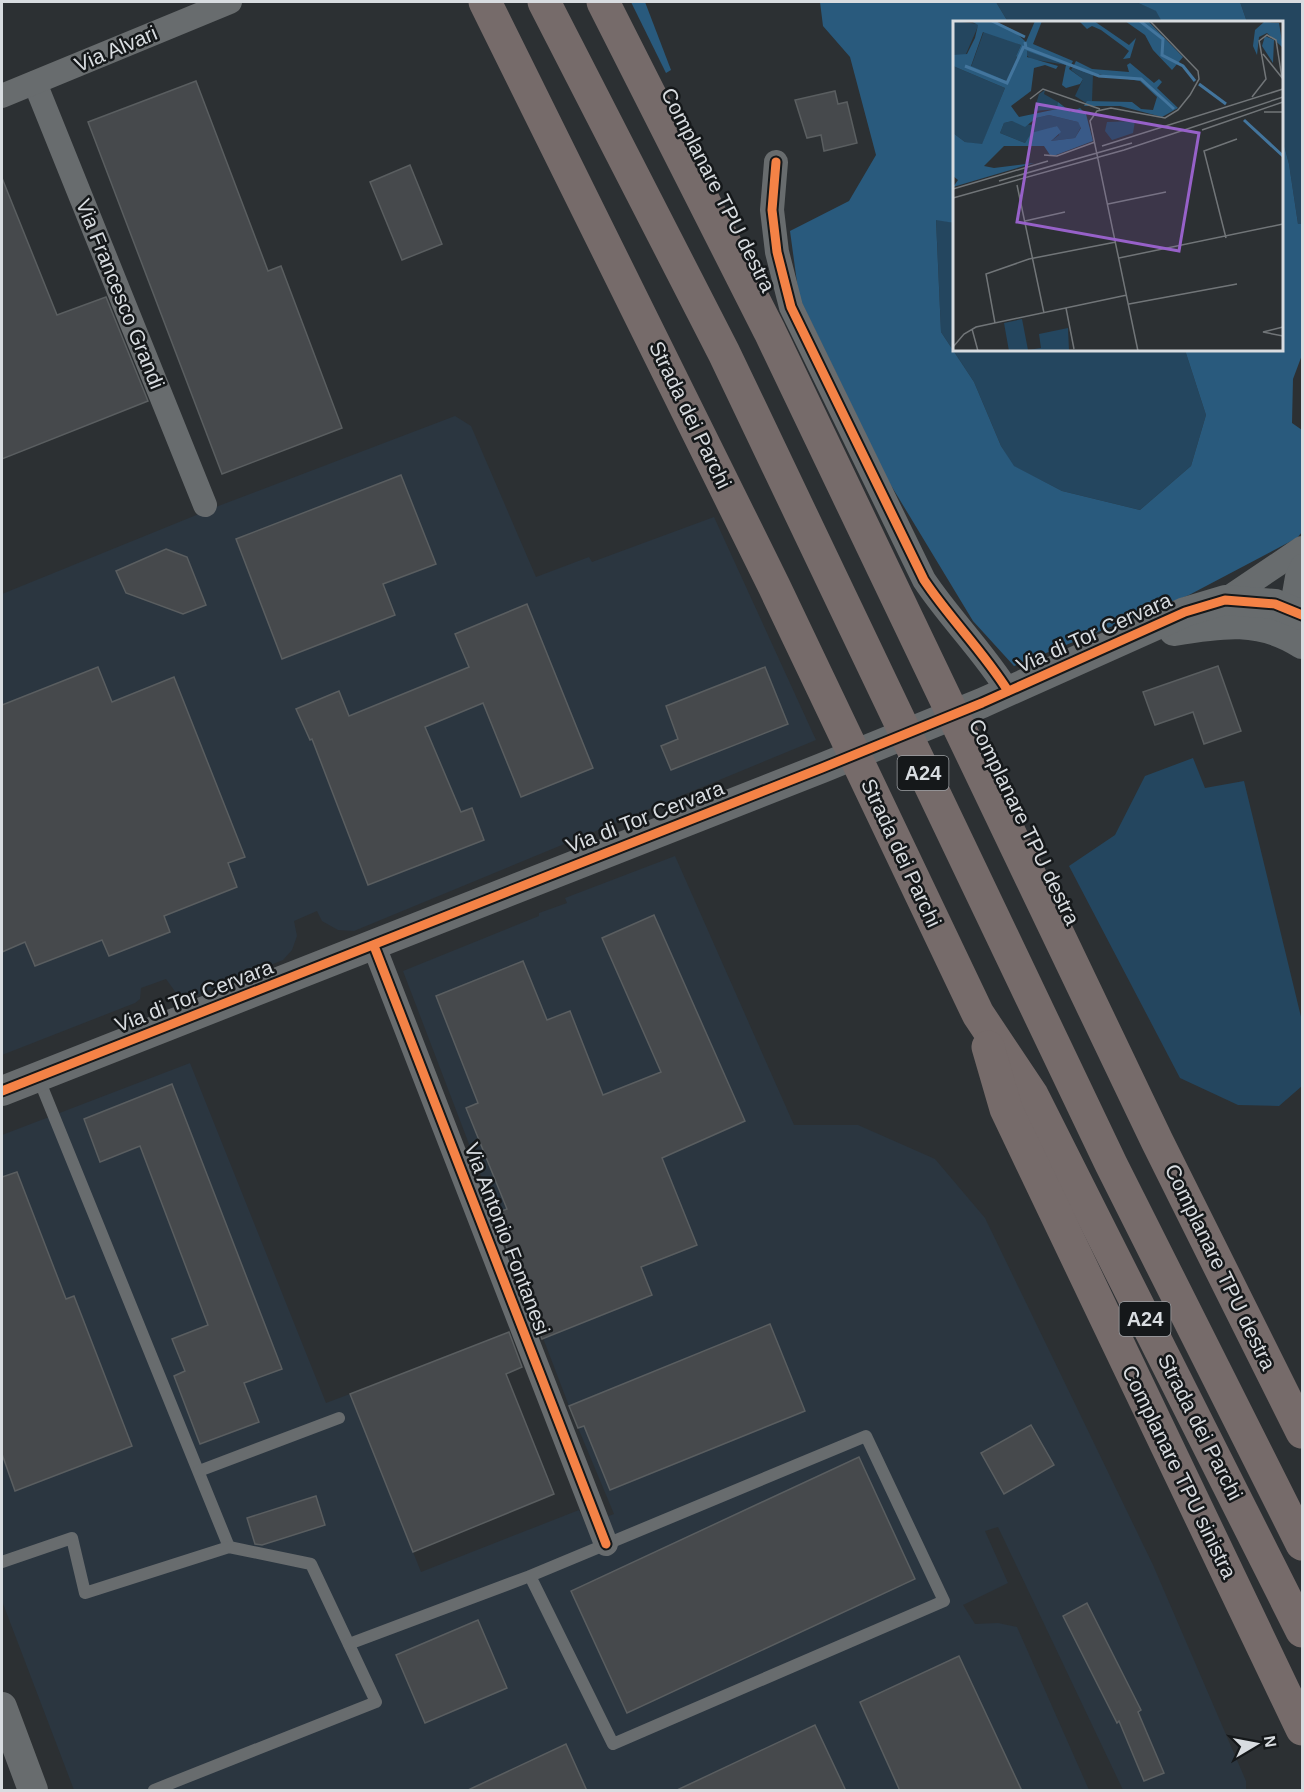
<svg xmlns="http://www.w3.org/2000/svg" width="1304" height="1792" viewBox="0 0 1304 1792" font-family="Helvetica,sans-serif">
	<rect width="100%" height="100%" fill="#2c3033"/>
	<g fill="#2b3640">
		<path d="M455,416L471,426L536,577L589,557L592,562L714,517L816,740L354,931L338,930L322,921L317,911L294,921L297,936L292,950L283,960L182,1001L166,979L141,988L140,999L135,1003L2,1055V594L221,505Z"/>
		<path d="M675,856L794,1125H858L935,1159L985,1218L1153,1565L1246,1781V1790H1123L998,1527L985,1531L1008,1583L963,1605L975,1624L998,1623L1017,1627L1089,1790H74L2,1601V1135L190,1063L326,1403L350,1394L421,1572L579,1510L586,1525L614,1514L569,1406L403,971L539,916V913L567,903L565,898Z"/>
	</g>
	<g fill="#24465f">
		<path d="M996,2H1136L1157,11L1162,22H1008Z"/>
		<path d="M1240,2H1302V224H1298L1289,164L1282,138V22H1247Z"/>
		<path d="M936,219L954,223V350H1185L1206,415L1191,466L1140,510L1062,491L1013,466L1001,446L974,382L941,332Z"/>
		<path d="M1193,758L1205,788L1244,781L1302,1021V1086L1279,1106L1238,1105L1180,1078L1069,866L1115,835L1145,776Z"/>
	</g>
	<g fill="#295a7d">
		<path d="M631,2H645L671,70L666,73Z"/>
		<path d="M820,2H996L1008,22H954V223L936,220L941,332L974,382L1001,446L1014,466L1062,491L1140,510L1191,466L1206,415L1185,350H1282V138L1289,164L1298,224H1302V355L1293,379L1292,423L1302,430V532L1297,538L1189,595L1014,666L973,621L889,482L799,297L790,231L849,201L876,155L850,57L823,26Z"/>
		<path d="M1136,2H1240L1247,22H1162L1156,11Z"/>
	</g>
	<g fill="#46494c" stroke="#5a5e60" stroke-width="1.5">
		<path d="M196,81L268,271L281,266L342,428L222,474L88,122Z"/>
		<path d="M835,91L838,104L847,102L857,143L824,151L821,135L807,138L795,100Z"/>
		<path d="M410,165L442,244L402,260L370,182Z"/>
		<path d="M2,178L57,315L106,297L148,401L2,459Z"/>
		<path d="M401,475L436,564L383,584L395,615L282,659L236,539Z"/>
		<path d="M166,549L187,557L206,605L183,614L126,593L116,571Z"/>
		<path d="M527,604L593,768L521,797L483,703L425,727L461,812L472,808L484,840L368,885L312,739L310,740L296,709L339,691L349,716L469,667L455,634Z"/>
		<path d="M1218,666L1241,731L1204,744L1193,712L1155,725L1143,692Z"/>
		<path d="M98,667L112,702L174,677L245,857L228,863L237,887L164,916L170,932L109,956L102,940L35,966L25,942L2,952V705Z"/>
		<path d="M765,667L788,724L671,770L661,746L678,739L666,706Z"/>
		<path d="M654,915L745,1121L662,1158L697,1245L641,1267L652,1295L542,1339L494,1214L507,1209L466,1108L478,1103L436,996L523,961L547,1020L570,1011L603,1095L661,1072L602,938Z"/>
		<path d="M172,1084L282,1369L244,1383L259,1422L200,1444L174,1376L185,1371L172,1339L208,1325L140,1146L100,1162L84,1119Z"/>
		<path d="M17,1172L66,1299L74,1296L132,1446L15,1491L2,1454V1177Z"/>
		<path d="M770,1324L805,1411L610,1490L584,1426L578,1428L569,1406Z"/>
		<path d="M509,1332L522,1367L506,1374L554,1494L413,1552L350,1394Z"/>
		<path d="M1031,1425L1054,1465L1004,1494L981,1453Z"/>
		<path d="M859,1457L915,1579L627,1713L571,1591Z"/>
		<path d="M316,1496L325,1525L262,1545L255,1544L247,1518Z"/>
		<path d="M1087,1603L1141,1710L1138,1712L1164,1773L1144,1781L1119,1721L1117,1723L1063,1616Z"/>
		<path d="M478,1620L507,1688L425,1723L396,1655Z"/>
		<path d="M959,1656L1022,1791H900L860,1702Z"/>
		<path d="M815,1725L846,1791H675Z"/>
		<path d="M566,1744L587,1791H466Z"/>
	</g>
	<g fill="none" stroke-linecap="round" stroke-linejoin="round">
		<g stroke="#686c6e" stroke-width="12">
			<path d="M38,1077L229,1547"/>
			<path d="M199,1471L339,1418"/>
			<path d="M2,1562L72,1538L85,1593L229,1547L311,1564L376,1702L154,1790"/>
			<path d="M349,1644L530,1576L866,1436L944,1601L613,1744L530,1576"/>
		</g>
		<g stroke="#686c6e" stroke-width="24">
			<path d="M35,83L205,505"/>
			<path d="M2,96L230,2"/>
			<path d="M776,162L772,210L777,252L791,307L924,580C950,619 983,651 1008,691"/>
			<path d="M1225,600L1302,548"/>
			<path d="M1288,628L1297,577L1302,566"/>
			<path d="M374,946L606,1544"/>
		</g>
		<g stroke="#686c6e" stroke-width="30">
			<path d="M1174,631C1221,623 1261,617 1302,644"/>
			<path d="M2,1091L822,768L982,703L1185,612L1225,600L1275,604L1302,615"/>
			<path d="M2,1707L33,1790"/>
		</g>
		<g stroke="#766b6a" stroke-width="33">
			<path d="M485,2L774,586L978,1014L1032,1095L1302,1631"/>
			<path d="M544,2L724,353L1111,1164L1302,1544"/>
			<path d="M603,2L770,332L1157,1141L1302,1432"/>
			<path d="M988,1047L1006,1109L1302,1729"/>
		</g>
		<defs>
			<g id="cycleway">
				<path d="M776,162L772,210L777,252L791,307L924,580C950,619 983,651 1008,691"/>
				<path d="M374,946L606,1544"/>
				<path d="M2,1091L822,768L982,703L1185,612L1225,600L1275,604L1302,615"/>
			</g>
		</defs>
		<use href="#cycleway" stroke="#15181a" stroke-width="13"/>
		<use href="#cycleway" stroke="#f48246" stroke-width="9"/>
	</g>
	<g text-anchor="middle" stroke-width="5" stroke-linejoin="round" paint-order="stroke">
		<g fill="#15181a" stroke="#9ea1a5" stroke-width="1.5">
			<rect x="897.5" y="756" width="51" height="34" rx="4.5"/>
			<rect x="1119.5" y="1302" width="51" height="34" rx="4.5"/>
		</g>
		<g font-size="20" font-weight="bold" fill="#d8dce0">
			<text x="923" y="780">A24</text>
			<text x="1145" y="1326">A24</text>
		</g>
		<g font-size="21" fill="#d8dce0" stroke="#15181a">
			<text transform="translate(116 49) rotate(-23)" y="7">Via Alvari</text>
			<text transform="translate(718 190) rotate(63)" y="7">Complanare TPU destra</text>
			<text transform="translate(120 294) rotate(68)" y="7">Via Francesco Grandi</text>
			<text transform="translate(690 415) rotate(64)" y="7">Strada dei Parchi</text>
			<text transform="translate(1094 633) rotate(-24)" y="7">Via di Tor Cervara</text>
			<text transform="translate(645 817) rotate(-21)" y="7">Via di Tor Cervara</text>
			<text transform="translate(1024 822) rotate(64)" y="7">Complanare TPU destra</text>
			<text transform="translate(901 853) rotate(65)" y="7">Strada dei Parchi</text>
			<text transform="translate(194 996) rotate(-21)" y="7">Via di Tor Cervara</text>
			<text transform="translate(507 1239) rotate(69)" y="7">Via Antonio Fontanesi</text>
			<text transform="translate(1220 1267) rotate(64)" y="7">Complanare TPU destra</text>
			<text transform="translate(1200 1427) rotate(63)" y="7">Strada dei Parchi</text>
			<text transform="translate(1179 1472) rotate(64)" y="7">Complanare TPU sinistra</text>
		</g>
	</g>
	<g transform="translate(953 21)">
		<rect width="330" height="330" fill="#2c3033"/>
		<path d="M0,0L26,3L13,33L8,36L0,34ZM31,10L68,24L63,35L66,38L54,60L18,46ZM74,30L91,34L113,44L78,38L72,33ZM0,45L52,67L29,124L12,121L0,112ZM120,46L140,53L139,80L133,82L122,75L130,58L118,49ZM92,69L91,73L105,81V88L81,90L86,73ZM96,94L125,101L128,106L122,117L98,120L106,114L104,105L77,114L72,122L47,112L51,102L59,100L78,104L83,97ZM182,100L180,112L159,119L152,110L154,101ZM69,298L75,329L88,327L86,313L115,307L116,330H56L51,302Z" fill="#24465f"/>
		<path d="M18,0H41L60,9L73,21L82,0H89L80,23L120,40L116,48L130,58L127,63L113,67L109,64L113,44L74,30V36L105,45L103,48L92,44L81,47L78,70L58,85L66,96L104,88L105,81L118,91L127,87L133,93L140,120L103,134H97L91,125H51L31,145L41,147L81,142L0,166L5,159L0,155V112L12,121L29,123L52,67L0,45V34L14,33L22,17L25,4ZM30,11L68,24L63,35L66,38L54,60L18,45ZM96,94L125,101L128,107L122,117L98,120L108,111L104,105L78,112L72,122L47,112L51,102L59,100L72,106L83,97ZM126,0H141L176,24L183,17L177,37L170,38L176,30L171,26L148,9L139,5L134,8ZM172,0H195L230,36L219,49L200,29L192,14ZM311,1L326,2L330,27L314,12L306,16L304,34L300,25L302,9ZM312,15L321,19L320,42L309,25ZM123,40L139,48L176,51L174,44L177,42L201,62L206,58L209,61L204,67L225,87L209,96L167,85H131L134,80L179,81L188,88L200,89L204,76L187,60L131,51L120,46Z" fill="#295a7d" fill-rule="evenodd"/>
		<path fill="none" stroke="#43759d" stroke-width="3" d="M39,0L72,16M187,0L210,18L209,34L230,45L242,60M72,21L73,27L146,55L188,58L221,88M12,45L54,62L71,25M246,63L273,83M291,99L330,135"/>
		<path fill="none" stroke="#717578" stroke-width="1.5" d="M306,20L314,14L323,19L329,57M310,33L330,58M299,76L313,58L306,19M77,78L90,68L147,88M311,91H330M249,109L330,81M149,125L330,68M91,134L104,135L142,121M46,160L179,122M64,164L91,292M0,168L95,140M0,177L171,129L330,76M155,183L213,171M72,200L112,191M273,217L251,130L284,118M166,237L330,203M176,283L284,263M113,287L121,328M42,302L33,253L76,238L163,221M330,306L310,311L330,315M19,308L25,330M0,326L11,313L23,306L174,274M185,330L137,100L144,90L158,87L212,97L225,89L237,74L246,58L245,50L197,0"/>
		<path fill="#9761c9" fill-opacity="0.15" stroke="#9761c9" stroke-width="3" d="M84,83L246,112L226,230L64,201Z"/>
		<rect width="330" height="330" fill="none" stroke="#d8dce0" stroke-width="3"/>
	</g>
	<rect width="1304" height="1792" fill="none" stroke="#d8dce0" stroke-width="6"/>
	<g transform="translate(1256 1744) rotate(80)" stroke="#15181a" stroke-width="4.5" paint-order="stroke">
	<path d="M0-4.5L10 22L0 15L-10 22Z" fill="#d8dce0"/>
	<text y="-9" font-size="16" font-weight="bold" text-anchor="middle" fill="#d8dce0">N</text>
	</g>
</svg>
